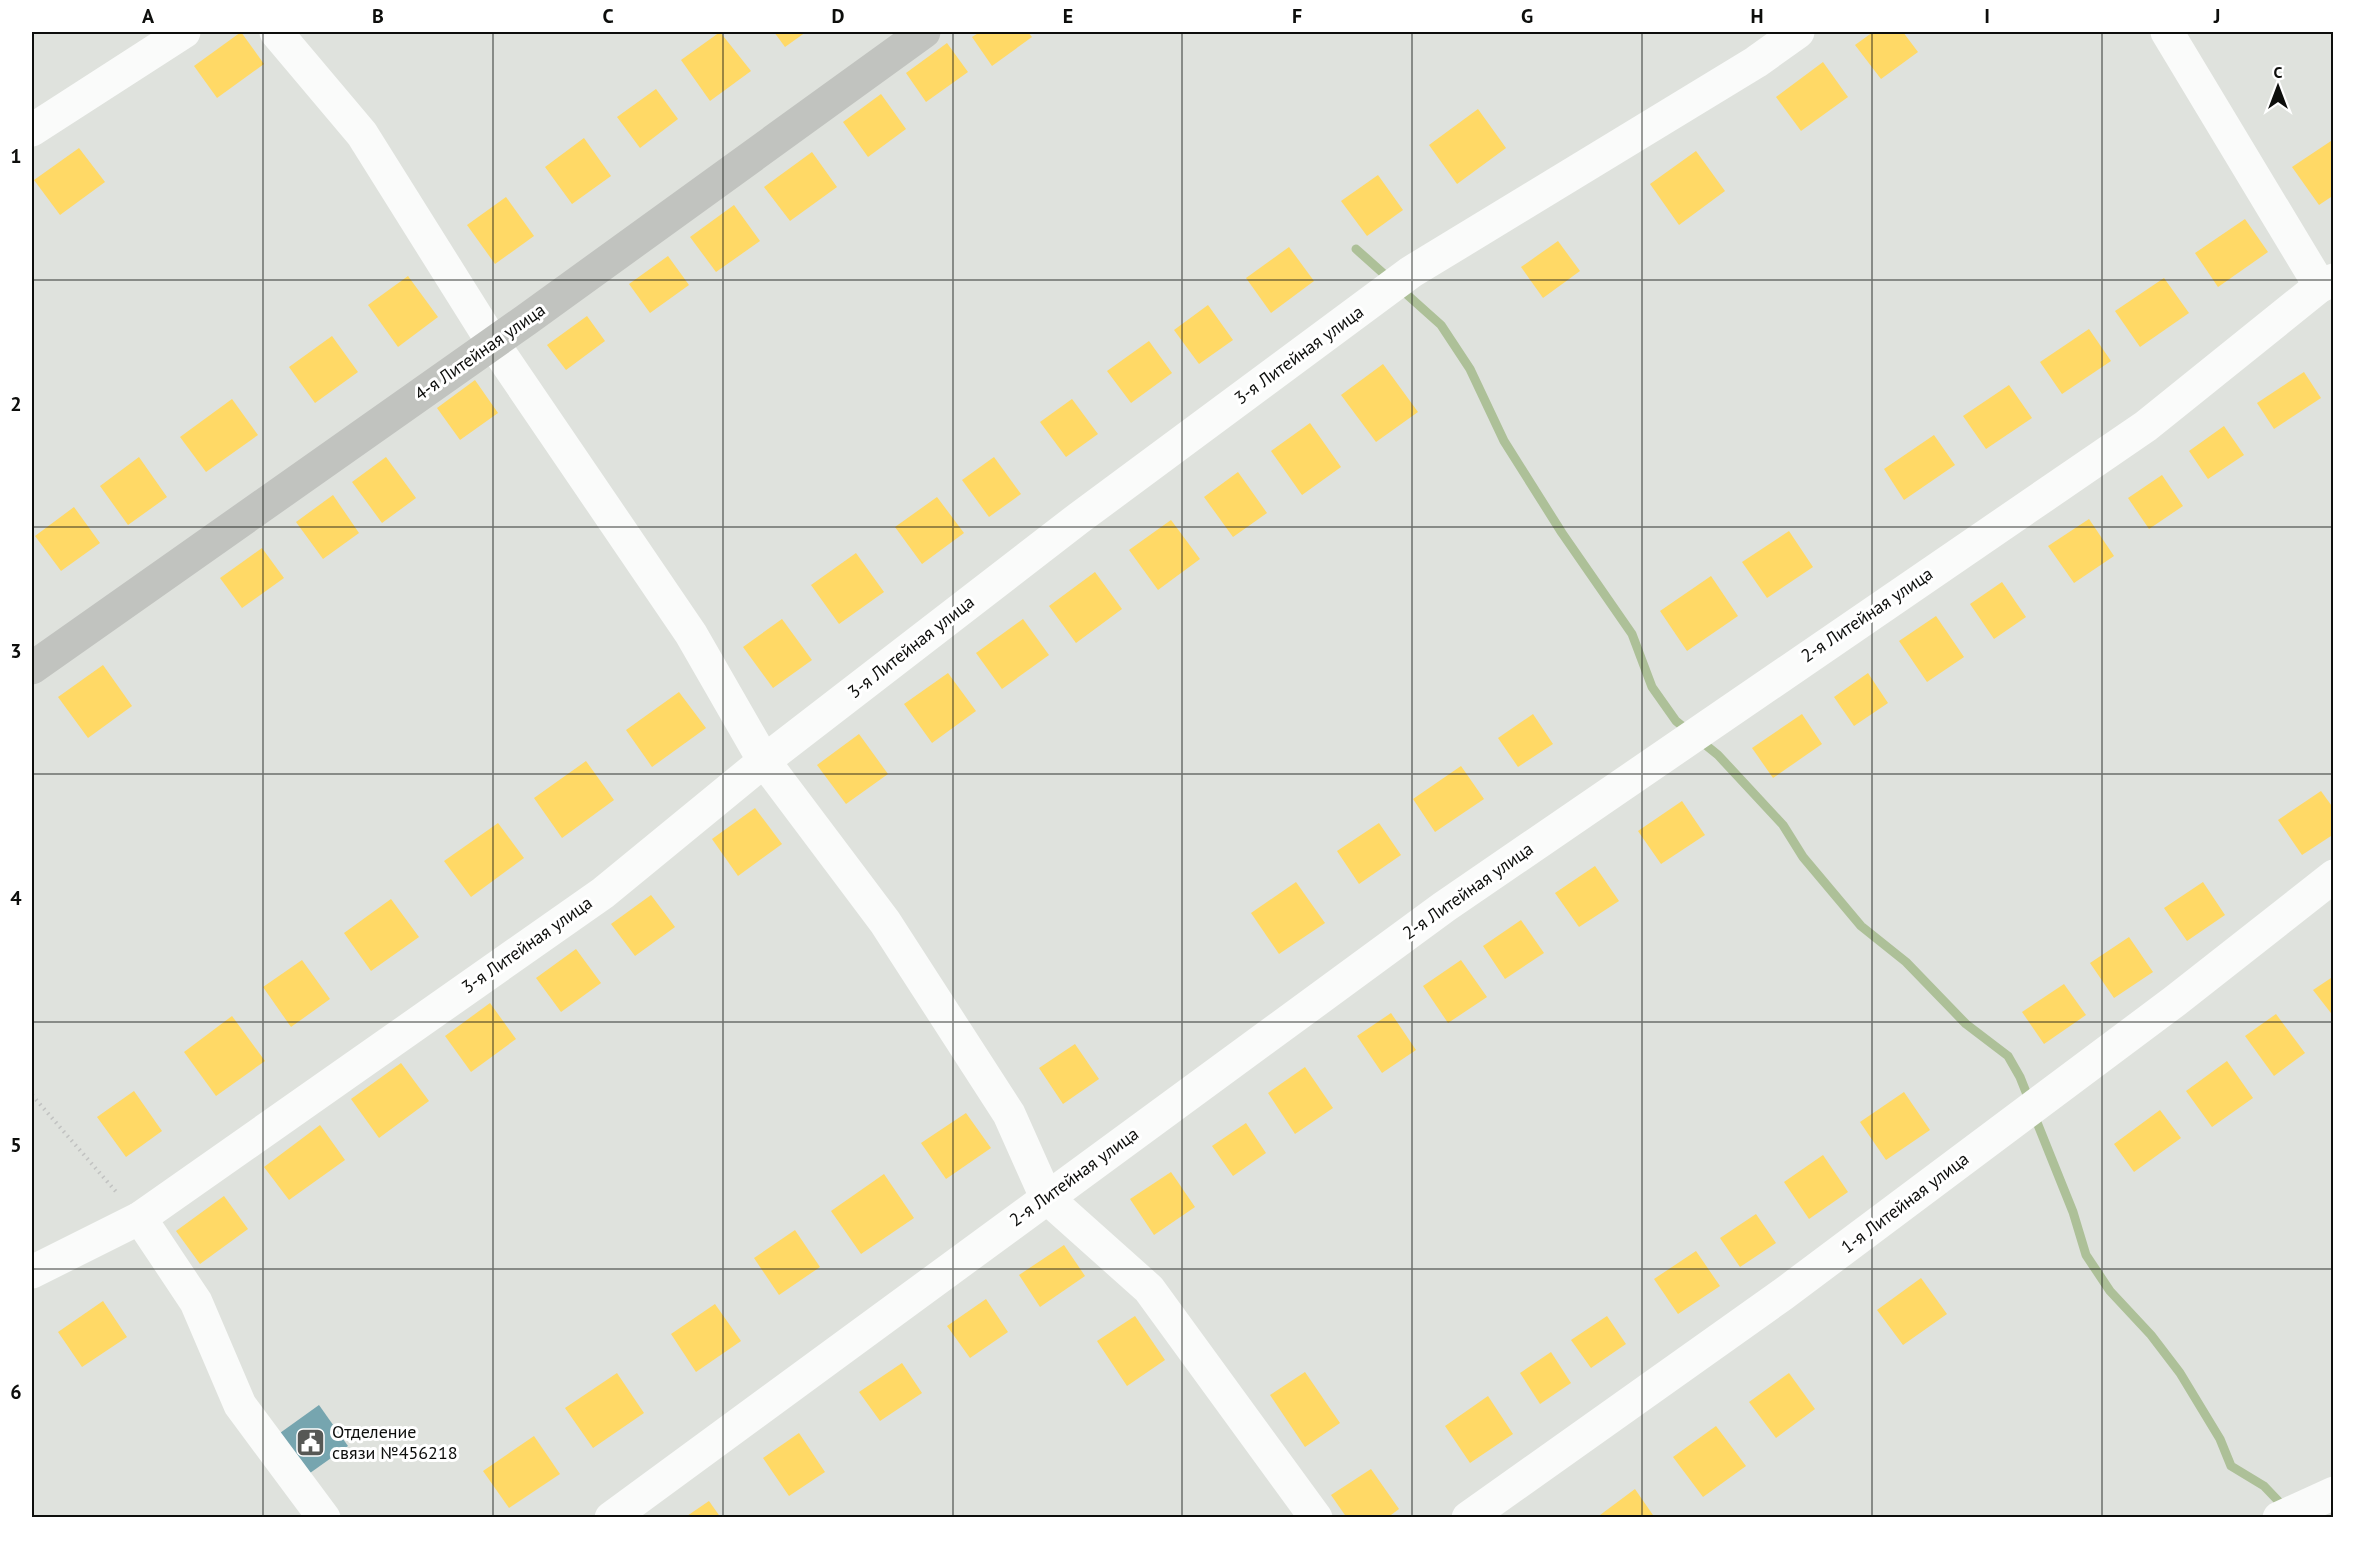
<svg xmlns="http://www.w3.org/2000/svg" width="2365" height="1549" viewBox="0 0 2365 1549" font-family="'PT Sans',sans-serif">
	<rect width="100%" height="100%" fill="#dfe2dd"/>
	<g fill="#ffd966">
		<path d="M241,32L264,64L217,98L194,66Z"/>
		<path d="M720,32L751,71L710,101L681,60Z"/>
		<path d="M774,32H806L785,47Z"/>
		<path d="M980,32H1028L1032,37L992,66L972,37Z"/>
		<path d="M1873,32H1903L1918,52L1881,79L1855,45Z"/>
		<path d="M947,43L968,72L926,102L906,73Z"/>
		<path d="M1823,62L1848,97L1801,131L1776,97Z"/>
		<path d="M656,89L678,119L640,148L617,117Z"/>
		<path d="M881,94L906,129L868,157L843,122Z"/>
		<path d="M1478,109L1506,148L1457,184L1429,145Z"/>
		<path d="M584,138L611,176L572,204L545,167Z"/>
		<path d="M2334,139V195L2319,205L2292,167Z"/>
		<path d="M79,148L105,182L60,215L34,180Z"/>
		<path d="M1696,151L1725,191L1679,225L1650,184Z"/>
		<path d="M812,152L837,187L790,221L764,187Z"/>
		<path d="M1378,175L1403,210L1367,236L1341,201Z"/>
		<path d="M506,197L534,236L495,264L467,225Z"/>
		<path d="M734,205L760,241L716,272L690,237Z"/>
		<path d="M2245,219L2268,252L2218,287L2195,253Z"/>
		<path d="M1558,241L1580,271L1543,298L1521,267Z"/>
		<path d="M1289,247L1314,281L1271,313L1246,278Z"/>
		<path d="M668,256L689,285L650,313L629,284Z"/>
		<path d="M408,276L438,317L398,347L368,305Z"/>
		<path d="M2164,278L2189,313L2140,347L2115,311Z"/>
		<path d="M1208,305L1233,340L1199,364L1174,330Z"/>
		<path d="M587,316L605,341L566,370L547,345Z"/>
		<path d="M2089,329L2111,361L2062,394L2040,362Z"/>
		<path d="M332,336L358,372L315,403L289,367Z"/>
		<path d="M1149,341L1172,373L1131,403L1107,371Z"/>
		<path d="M1383,364L1418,412L1376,442L1341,395Z"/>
		<path d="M2304,372L2321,398L2274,429L2257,403Z"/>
		<path d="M475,380L498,413L460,440L437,408Z"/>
		<path d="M2009,385L2032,418L1986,449L1963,416Z"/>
		<path d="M232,399L258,435L206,472L180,437Z"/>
		<path d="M1072,399L1098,434L1066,457L1040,422Z"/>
		<path d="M1310,423L1341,467L1302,495L1271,451Z"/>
		<path d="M2224,426L2244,455L2208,479L2189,451Z"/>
		<path d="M1934,435L1955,465L1904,500L1884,469Z"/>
		<path d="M139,457L167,497L128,525L100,486Z"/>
		<path d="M386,457L416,498L382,523L352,482Z"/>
		<path d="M994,457L1021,494L989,517L962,480Z"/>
		<path d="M1238,472L1267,513L1233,537L1204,497Z"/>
		<path d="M2162,475L2183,506L2149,529L2128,498Z"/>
		<path d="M333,495L359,533L323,559L296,522Z"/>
		<path d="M937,497L964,533L922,564L895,527Z"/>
		<path d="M74,507L100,543L61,571L35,536Z"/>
		<path d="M2089,519L2114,556L2074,583L2048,546Z"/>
		<path d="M1171,520L1200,559L1158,590L1129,550Z"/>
		<path d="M1789,531L1813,567L1767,598L1742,562Z"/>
		<path d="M262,548L284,578L242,608L220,578Z"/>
		<path d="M856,553L884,592L839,624L811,585Z"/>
		<path d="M1095,572L1122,609L1076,643L1049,606Z"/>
		<path d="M1711,576L1738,616L1687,651L1660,611Z"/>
		<path d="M2002,582L2026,617L1994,639L1970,604Z"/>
		<path d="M1936,616L1964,657L1927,682L1899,641Z"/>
		<path d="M782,619L812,660L773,688L743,647Z"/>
		<path d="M1023,619L1049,655L1002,689L976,653Z"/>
		<path d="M103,665L132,706L88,738L58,697Z"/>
		<path d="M948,673L976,711L932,743L904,704Z"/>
		<path d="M1868,673L1888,703L1854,726L1834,697Z"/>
		<path d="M679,692L706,728L652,767L626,730Z"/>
		<path d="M1533,714L1553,744L1518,767L1498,738Z"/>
		<path d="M1802,714L1822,744L1773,778L1752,748Z"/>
		<path d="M859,734L888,774L846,804L817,765Z"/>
		<path d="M586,761L614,800L562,838L534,798Z"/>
		<path d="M1461,766L1484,799L1435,832L1413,799Z"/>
		<path d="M2321,791L2334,809V834L2302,855L2278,820Z"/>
		<path d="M1682,801L1705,835L1661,864L1638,831Z"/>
		<path d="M755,808L782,844L738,876L712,839Z"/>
		<path d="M498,823L524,858L471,897L444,861Z"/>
		<path d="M1379,823L1401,855L1359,884L1337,851Z"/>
		<path d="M1595,866L1619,901L1579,927L1555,893Z"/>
		<path d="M1296,882L1325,923L1279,954L1251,913Z"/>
		<path d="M2203,882L2225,915L2187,941L2164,908Z"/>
		<path d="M651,895L675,927L635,956L611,924Z"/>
		<path d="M391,899L419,937L371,971L344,933Z"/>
		<path d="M1521,920L1544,953L1505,979L1483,946Z"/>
		<path d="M2129,937L2153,972L2114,998L2090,963Z"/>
		<path d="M576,949L601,983L561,1012L536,978Z"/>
		<path d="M302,960L330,999L291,1027L263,987Z"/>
		<path d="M1461,960L1487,997L1448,1023L1423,986Z"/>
		<path d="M2334,976V1017L2313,990Z"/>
		<path d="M2064,984L2086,1015L2044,1044L2022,1012Z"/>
		<path d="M490,1003L516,1039L471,1072L445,1036Z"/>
		<path d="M1391,1013L1416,1050L1382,1073L1357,1036Z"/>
		<path d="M2276,1014L2305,1053L2274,1076L2245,1036Z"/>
		<path d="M232,1016L265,1061L216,1096L184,1052Z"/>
		<path d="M1075,1044L1099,1079L1063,1104L1039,1068Z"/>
		<path d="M2227,1061L2253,1098L2212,1127L2186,1091Z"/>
		<path d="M401,1063L429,1101L379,1138L351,1099Z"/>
		<path d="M1305,1067L1333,1108L1295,1134L1268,1093Z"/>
		<path d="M134,1091L162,1131L126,1157L97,1117Z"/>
		<path d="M1904,1092L1930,1130L1886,1160L1860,1122Z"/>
		<path d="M2160,1110L2181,1138L2134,1172L2114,1144Z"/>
		<path d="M966,1113L991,1148L946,1179L921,1143Z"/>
		<path d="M1246,1123L1266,1153L1233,1176L1212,1146Z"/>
		<path d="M320,1125L345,1160L289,1200L264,1167Z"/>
		<path d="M1823,1155L1848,1192L1809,1219L1784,1182Z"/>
		<path d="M1171,1172L1195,1207L1154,1235L1130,1199Z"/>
		<path d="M884,1174L914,1218L861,1254L831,1211Z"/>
		<path d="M224,1196L248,1229L200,1264L176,1231Z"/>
		<path d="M1756,1214L1776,1243L1740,1267L1720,1238Z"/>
		<path d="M795,1230L820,1267L779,1295L754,1258Z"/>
		<path d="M1064,1245L1085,1276L1040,1307L1019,1275Z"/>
		<path d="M1696,1251L1720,1286L1678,1314L1654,1279Z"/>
		<path d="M1921,1278L1947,1314L1903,1345L1877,1310Z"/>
		<path d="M986,1299L1008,1332L970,1358L947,1326Z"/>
		<path d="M103,1301L127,1337L82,1367L58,1332Z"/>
		<path d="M715,1304L741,1341L696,1372L671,1334Z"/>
		<path d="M1135,1316L1165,1360L1127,1386L1097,1341Z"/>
		<path d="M1607,1316L1626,1344L1591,1368L1571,1340Z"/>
		<path d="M1551,1352L1571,1383L1540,1404L1520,1373Z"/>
		<path d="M902,1363L922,1393L880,1421L859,1392Z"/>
		<path d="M1305,1372L1340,1423L1305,1447L1270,1395Z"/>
		<path d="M617,1373L644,1413L593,1448L565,1408Z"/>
		<path d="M1789,1373L1815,1409L1776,1438L1749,1402Z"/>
		<path d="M1488,1396L1513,1434L1470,1463L1445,1426Z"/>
		<path d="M1716,1426L1746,1466L1703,1497L1673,1457Z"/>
		<path d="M799,1433L825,1472L789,1496L763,1458Z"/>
		<path d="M534,1436L560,1474L509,1508L483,1471Z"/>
		<path d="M1371,1469L1399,1509L1387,1518H1347L1331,1495Z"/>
		<path d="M1635,1489L1655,1518H1596Z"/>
		<path d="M709,1501L721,1518H684Z"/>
	</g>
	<path fill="#76a5af" d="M319,1405L348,1446L303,1478L273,1438Z"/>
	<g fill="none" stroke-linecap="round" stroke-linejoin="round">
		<g stroke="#adc098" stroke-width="9">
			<path d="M1356,249L1441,325L1470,369L1504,441L1562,533L1632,634L1652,687L1676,721L1718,755L1783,825L1803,857L1861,926L1906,962L1966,1024L2008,1056L2020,1077L2030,1102"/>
			<path d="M2034,1115L2073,1212L2086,1255L2110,1291L2151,1335L2180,1373L2220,1439L2231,1466L2264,1486L2285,1508"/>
		</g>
		<path stroke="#c1c2c1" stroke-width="4" stroke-dasharray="1.5 4.5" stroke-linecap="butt" d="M32,1095L118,1194"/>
		<g stroke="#fafbfa" stroke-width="33">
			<path d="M276,32L362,134L493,343L691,634L764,761L885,922L1009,1114L1046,1197L1149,1289L1316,1518"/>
			<path d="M2167,32L2320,286"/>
			<path d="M32,130L184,32"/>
			<path d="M140,1218L196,1302L240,1405L324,1518"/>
			<path d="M32,1272L140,1218L603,893L764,761L1079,518L1411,272L1756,62L1798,32"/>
			<path d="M611,1518L1444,907L2146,426L2320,286L2334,280"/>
			<path d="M1468,1518L1782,1295L2175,1001L2334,876"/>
			<path d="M2279,1518L2334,1493"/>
		</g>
		<path stroke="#c1c3bf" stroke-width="33" d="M32,668L526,320L924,32"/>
	</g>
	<path fill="none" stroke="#0d0e0c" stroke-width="1.5" stroke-opacity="0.55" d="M263,32V1518M493,32V1518M723,32V1518M953,32V1518M1182,32V1518M1412,32V1518M1642,32V1518M1872,32V1518M2102,32V1518M32,280H2334M32,527H2334M32,774H2334M32,1022H2334M32,1269H2334"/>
	<defs>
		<symbol id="civic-square" viewBox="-11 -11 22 22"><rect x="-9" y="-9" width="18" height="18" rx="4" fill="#565855" stroke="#fff"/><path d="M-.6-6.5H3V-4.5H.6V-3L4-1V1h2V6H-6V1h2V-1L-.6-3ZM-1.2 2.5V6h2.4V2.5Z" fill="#fff"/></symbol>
	</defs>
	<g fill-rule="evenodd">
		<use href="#civic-square" x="294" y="1426" width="33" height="33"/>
	</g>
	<g text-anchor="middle" stroke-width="6" stroke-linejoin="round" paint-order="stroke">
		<g font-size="18" fill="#0d0e0c" stroke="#fff">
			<text transform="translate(480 352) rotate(-35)" y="6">4-я Литейная улица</text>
			<text transform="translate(1299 355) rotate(-36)" y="6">3-я Литейная улица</text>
			<text transform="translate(1867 615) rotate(-34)" y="6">2-я Литейная улица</text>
			<text transform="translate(911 647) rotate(-38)" y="6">3-я Литейная улица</text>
			<text transform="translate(1468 891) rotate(-35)" y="6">2-я Литейная улица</text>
			<text transform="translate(527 945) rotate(-35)" y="6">3-я Литейная улица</text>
			<text transform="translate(1074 1177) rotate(-36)" y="6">2-я Литейная улица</text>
			<text transform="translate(1905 1203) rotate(-37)" y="6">1-я Литейная улица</text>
		</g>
		<g font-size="18" fill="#0d0e0c" stroke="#fff" text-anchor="start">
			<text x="332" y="1438">Отделение<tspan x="332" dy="21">связи №456218</tspan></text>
		</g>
	</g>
	<rect width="2365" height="1549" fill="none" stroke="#ffffff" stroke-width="66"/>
	<g transform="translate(2278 87)" stroke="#ffffff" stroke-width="4.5" paint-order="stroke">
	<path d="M0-4.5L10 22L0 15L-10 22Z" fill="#0d0e0c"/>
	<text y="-9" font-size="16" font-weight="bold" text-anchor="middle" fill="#0d0e0c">С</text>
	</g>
	<rect x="33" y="33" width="2299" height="1483" fill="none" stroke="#0d0e0c" stroke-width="2"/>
	<g font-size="20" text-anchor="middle" font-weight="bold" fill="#0d0e0c">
		<text x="148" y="23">A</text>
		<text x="378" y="23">B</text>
		<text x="608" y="23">C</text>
		<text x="838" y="23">D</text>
		<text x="1068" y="23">E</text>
		<text x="1297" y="23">F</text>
		<text x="1527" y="23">G</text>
		<text x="1757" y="23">H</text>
		<text x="1987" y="23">I</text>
		<text x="2217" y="23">J</text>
		<text x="16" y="163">1</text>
		<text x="16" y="411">2</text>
		<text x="16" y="658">3</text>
		<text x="16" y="905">4</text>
		<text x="16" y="1152">5</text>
		<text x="16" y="1399">6</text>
	</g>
</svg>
